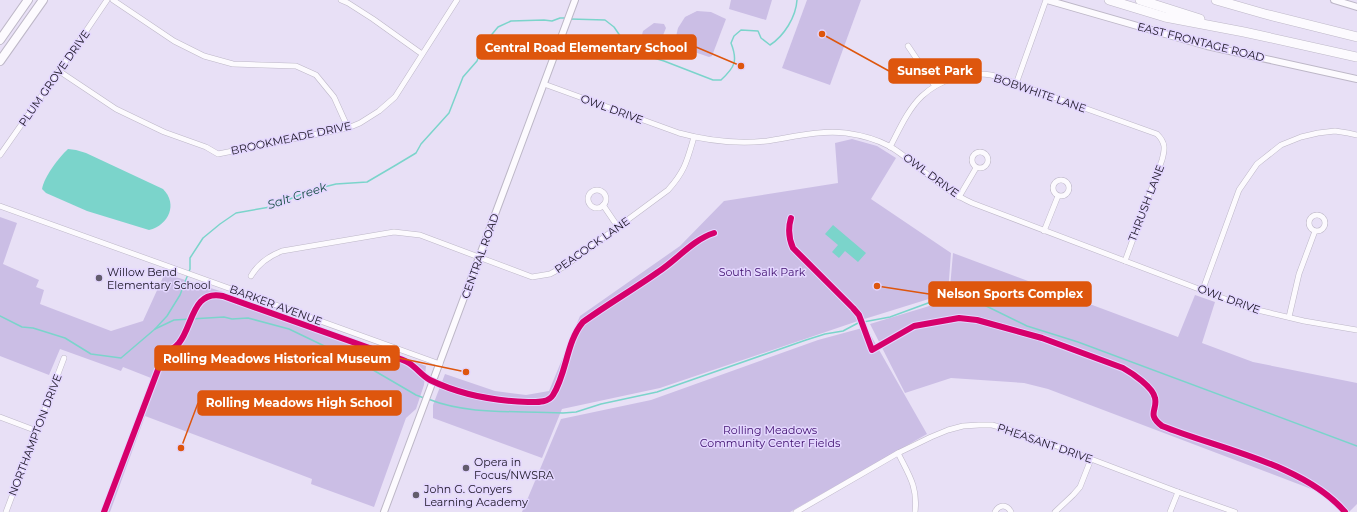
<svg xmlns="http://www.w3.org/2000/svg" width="1357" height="512" viewBox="0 0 1357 512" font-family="Montserrat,sans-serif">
	<rect width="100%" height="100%" fill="#e8e0f6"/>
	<g fill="#cbbee5">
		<path d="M731,0H772L766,20L729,9Z"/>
		<path d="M807,0H861L830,85L782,68Z"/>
		<path d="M697,11L711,12L726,19L712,56L709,57L674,45L678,28L685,17Z"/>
		<path d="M654,23L664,24L666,28L659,45L641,39L643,31Z"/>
		<path d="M852,139L877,146L896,158L871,199L951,253L948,293L858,321L660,388L562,409L542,458L433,418V405L445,374L495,391L526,395L549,391L580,316L680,246L724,201L838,183L835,143Z"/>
		<path d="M0,217L17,223L3,264L39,280L36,287L44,290L40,304L111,331L143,321L164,275L179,278L220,291L426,366L424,385L416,409L406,418L374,507L311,484L312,479L145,416L110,512H102L151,378L123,367L121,371L60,349L49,375L0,356Z"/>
		<path d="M953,253L1178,337L1195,295L1215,302L1202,343L1253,362L1357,383V504L1349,512H1343L1338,507L1314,490L1048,389L1024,383L951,378L905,393L870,324L949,300Z"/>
		<path d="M866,327L927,434L790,512H522L561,419L651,400L818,340Z"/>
	</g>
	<g fill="#7bd4cb">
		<path d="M68,149L76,150L86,153L163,189C178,204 169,225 149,230L87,211L46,193L42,189C44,177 59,157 68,149Z"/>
		<path d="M833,225L866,253L858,262L845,251L839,258L832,252L838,245L825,234Z"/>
	</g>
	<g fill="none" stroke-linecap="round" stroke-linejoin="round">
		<g stroke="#7bd4cb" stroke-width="1.5">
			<path d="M570,19L605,20L614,27L625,43L637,53L664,61L713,80H721C735,67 738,61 731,43L734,36L741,30L758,31L761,38L770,45C784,36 796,17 797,0"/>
			<path d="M0,316L22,327L33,328L65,338L91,354L121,358L155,329L167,316L180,295L190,269V258L203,238L220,224L236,213L270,207L312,190L336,184L367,182L396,165L416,153L421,144L449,113L463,77L477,61L483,45L498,27L511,21L544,20L552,21L560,18H567"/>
			<path d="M155,329L174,320L224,317L232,319L248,318L289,329L368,367L416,395L424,398"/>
			<path d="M428,399C471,416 518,410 563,413L576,412L601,404L657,392L806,340L825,334L843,331L858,323L890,317L939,299L950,297L978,302L1027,326L1078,342L1357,446"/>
		</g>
		<defs>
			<g id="minor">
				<path d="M113,0L174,41L204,56L233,64L296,66L316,75L334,97L348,128"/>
				<path d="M341,0L348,3L373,19L422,54"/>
				<path d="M908,46L935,86"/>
				<path d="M59,71L116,109L164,132L206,147L218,154L348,128L360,123L379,111L395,97L457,0"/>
				<path d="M544,84L679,133C708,141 738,144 767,141C793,137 819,130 846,133C860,135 876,139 889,146C900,152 909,160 919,168C936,181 952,194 972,203L1249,308L1304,321L1357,330"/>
				<path d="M1016,84L1046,0"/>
				<path d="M890,147C899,130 908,109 922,96C939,80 967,71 991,75C996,76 1001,78 1006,80L1157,134C1166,143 1165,149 1162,160L1125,261"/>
				<circle cx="980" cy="160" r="8"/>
				<path d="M0,155L59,71L107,0"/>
				<circle cx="1061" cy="188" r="8"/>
				<circle cx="597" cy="199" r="9"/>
				<path d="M959,197L976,168"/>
				<path d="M603,205L618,227"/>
				<path d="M0,206L440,364"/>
				<circle cx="1317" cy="223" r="8"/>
				<path d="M1044,231L1058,196"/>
				<path d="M251,276C258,264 269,256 282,251L394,232L420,235L532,277L550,274L565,266L668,190C685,171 687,161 694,137"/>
				<path d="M1203,289L1239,190L1257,164L1281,145L1301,137L1318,133L1335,131L1348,133L1357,135"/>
				<path d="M1289,317L1299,274L1315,231"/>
				<path d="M0,417L37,431"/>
				<path d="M898,453C909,475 918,487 915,512"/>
				<path d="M6,512L64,358"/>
				<path d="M796,512L898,453L931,437L948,430L963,426L979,425H992L1025,434L1178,492L1235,512"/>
				<path d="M995,512C999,504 1007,504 1011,512"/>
				<path d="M1055,512L1073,495L1080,487L1091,459"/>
				<path d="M1170,512L1178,492"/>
			</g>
			<g id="tertiary">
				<path d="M1047,0L1207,46L1357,79"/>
				<path d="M1334,0L1357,7"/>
				<path d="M384,512L575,0"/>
			</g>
			<g id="primary">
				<path d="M0,40L28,0"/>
				<path d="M0,61L43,0"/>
			</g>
			<g id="motorway">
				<path d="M1109,0L1165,17L1244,32L1357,57"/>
				<path d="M1140,0L1200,19"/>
				<path d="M1216,0L1265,14L1357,37"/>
			</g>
		</defs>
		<use href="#minor" stroke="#bdb7c7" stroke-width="6"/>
		<use href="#tertiary" stroke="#bdb7c7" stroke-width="8"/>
		<use href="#primary" stroke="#bdb7c7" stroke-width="10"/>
		<use href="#motorway" stroke="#bdb7c7" stroke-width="10"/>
		<use href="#minor" stroke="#fcfafe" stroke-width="5"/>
		<use href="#tertiary" stroke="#fcfafe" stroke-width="6"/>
		<use href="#primary" stroke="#fcfafe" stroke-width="8"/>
		<use href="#motorway" stroke="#fcfafe" stroke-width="9"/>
		<defs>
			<g id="cycleway">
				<path d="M791,218C788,228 789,239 793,248L853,308L859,315L872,350L914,326L959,318L977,320L1042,338L1123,368C1132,373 1153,387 1155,398C1158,410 1146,414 1162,426C1219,449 1304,464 1345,512"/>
				<path d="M104,512L162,359C167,349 174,350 179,343C193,326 192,289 223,296L392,356C398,358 404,360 409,363C417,368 422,376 430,380C461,395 494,401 528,402C537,402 548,403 553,395C567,373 566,342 583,322C608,304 634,289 658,272C677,260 692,240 714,233"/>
			</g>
		</defs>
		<use href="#cycleway" stroke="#e4d7ff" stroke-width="8"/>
		<use href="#cycleway" stroke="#d6006c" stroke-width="6"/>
	</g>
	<g fill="#625c6d" stroke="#e4d7ff" stroke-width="1.5">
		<circle cx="99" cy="278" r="4"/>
		<circle cx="466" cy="468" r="4"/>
		<circle cx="416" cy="495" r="4"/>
	</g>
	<g text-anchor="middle" stroke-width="3" stroke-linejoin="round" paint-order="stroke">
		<g font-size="11" fill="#1a1523" stroke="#e4d7ff">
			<text transform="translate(1201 42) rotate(14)" y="4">EAST FRONTAGE ROAD</text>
			<text transform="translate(54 78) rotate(-55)" y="4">PLUM GROVE DRIVE</text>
			<text transform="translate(1040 93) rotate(19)" y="4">BOBWHITE LANE</text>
			<text transform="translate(612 109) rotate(20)" y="4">OWL DRIVE</text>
			<text transform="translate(291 138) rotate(-12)" y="4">BROOKMEADE DRIVE</text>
			<text transform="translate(931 175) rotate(36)" y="4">OWL DRIVE</text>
			<text transform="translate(1146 203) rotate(-69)" y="4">THRUSH LANE</text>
			<text transform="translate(592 245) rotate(-35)" y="4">PEACOCK LANE</text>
			<text transform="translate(480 256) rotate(-70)" y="4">CENTRAL ROAD</text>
			<text transform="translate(1229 299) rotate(20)" y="4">OWL DRIVE</text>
			<text transform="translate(276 305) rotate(20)" y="4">BARKER AVENUE</text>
			<text transform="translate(35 435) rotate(-69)" y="4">NORTHAMPTON DRIVE</text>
			<text transform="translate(1045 443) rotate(19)" y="4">PHEASANT DRIVE</text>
		</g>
		<g font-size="11" fill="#1a1523" stroke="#e4d7ff" text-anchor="start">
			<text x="107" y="276">Willow Bend<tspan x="107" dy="13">Elementary School</tspan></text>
			<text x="474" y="466">Opera in<tspan x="474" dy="13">Focus/NWSRA</tspan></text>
			<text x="424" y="493">John G. Conyers<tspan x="424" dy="13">Learning Academy</tspan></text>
		</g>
		<g font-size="11" fill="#3e0e6e" stroke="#e4d7ff">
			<text x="762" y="276">South Salk Park</text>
			<text x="770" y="434">Rolling Meadows<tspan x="770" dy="13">Community Center Fields</tspan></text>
		</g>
		<g font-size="12" font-style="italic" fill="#154d44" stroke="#e4d7ff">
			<text transform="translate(297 196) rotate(-18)" y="4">Salt Creek</text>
		</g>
	</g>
	<path fill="none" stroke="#de560d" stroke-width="1.5" d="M741 66L696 47M822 34L889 71M877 286L929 294M466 372L399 358M181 448L198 403"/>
	<g fill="#de560d" stroke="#e4d7ff" stroke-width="1.5">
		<circle cx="741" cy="66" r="4"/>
		<circle cx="822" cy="34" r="4"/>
		<circle cx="877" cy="286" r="4"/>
		<circle cx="466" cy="372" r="4"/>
		<circle cx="181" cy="448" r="4"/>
	</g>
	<g fill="#de560d" stroke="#de560d" stroke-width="1.5">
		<rect x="477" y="35" width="219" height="24" rx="4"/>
		<rect x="889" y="59" width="92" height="24" rx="4"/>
		<rect x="929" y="282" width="162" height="24" rx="4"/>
		<rect x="155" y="346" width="244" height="24" rx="4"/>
		<rect x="198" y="391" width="203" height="24" rx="4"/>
	</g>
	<g font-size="12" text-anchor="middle" font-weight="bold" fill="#fff">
		<text x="586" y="52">Central Road Elementary School</text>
		<text x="935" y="75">Sunset Park</text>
		<text x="1010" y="298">Nelson Sports Complex</text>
		<text x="277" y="363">Rolling Meadows Historical Museum</text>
		<text x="299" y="407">Rolling Meadows High School</text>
	</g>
</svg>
